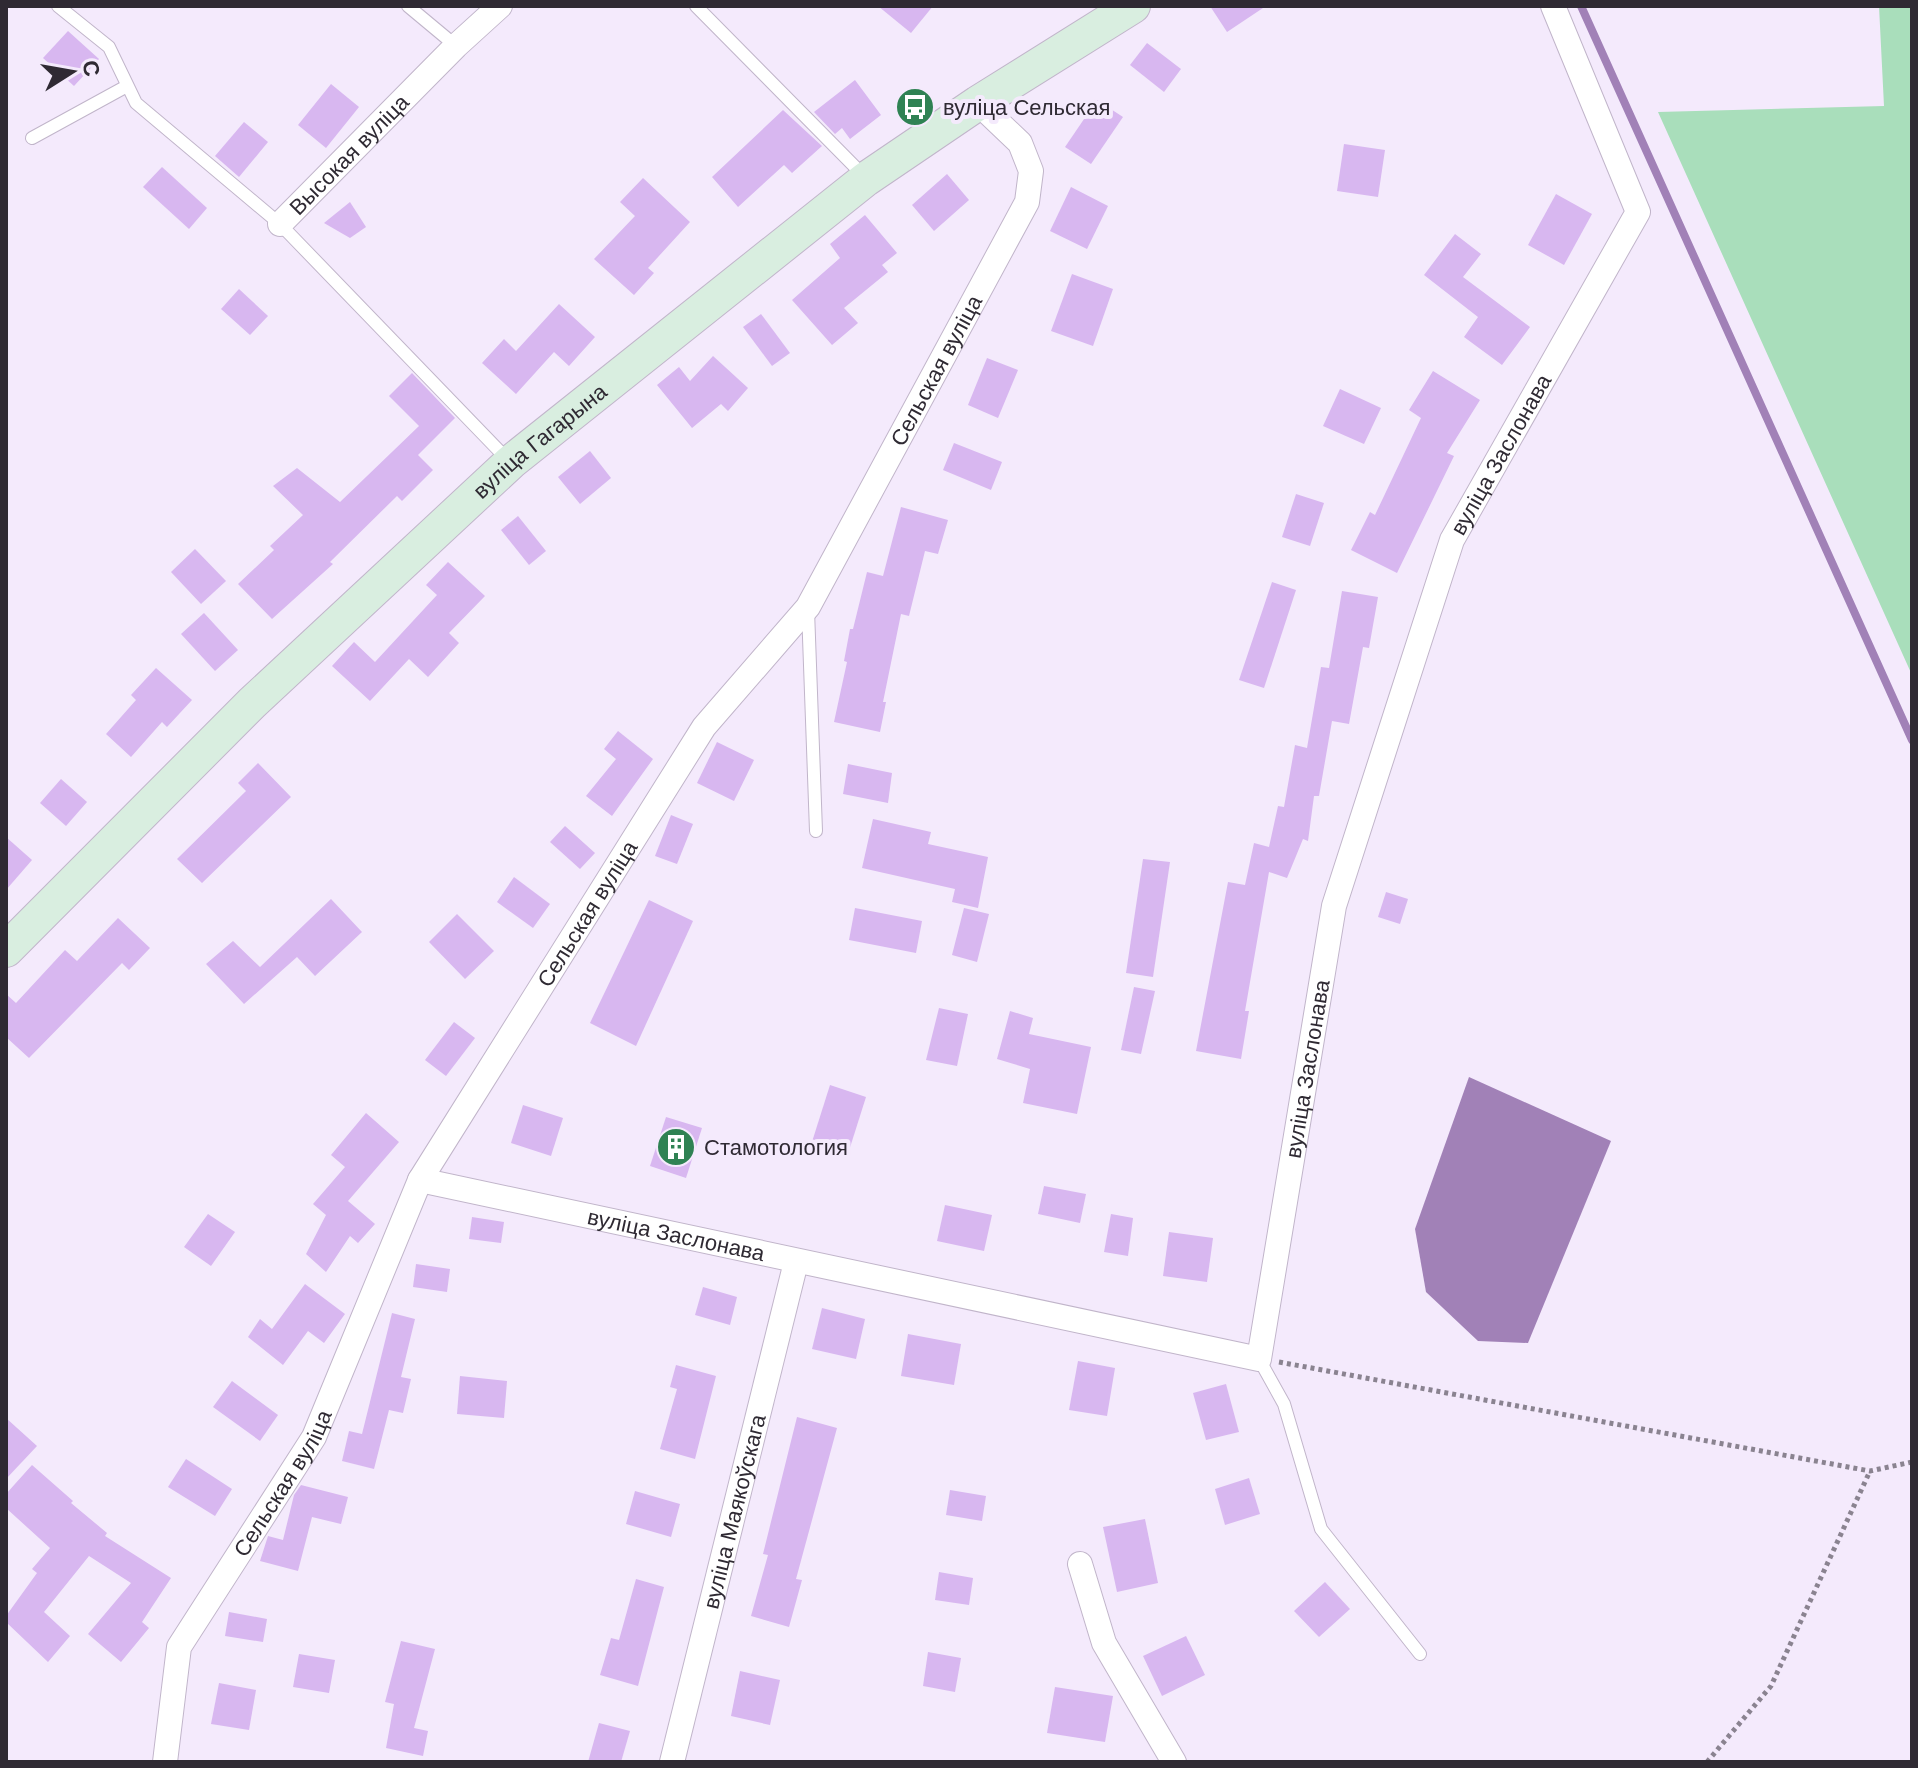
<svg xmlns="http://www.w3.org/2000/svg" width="1918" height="1768" viewBox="0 0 1918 1768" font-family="Arial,sans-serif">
	<rect width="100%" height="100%" fill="#f4eafc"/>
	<path fill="#a9debb" d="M1879,6H1912V675L1658,112L1884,106Z"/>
	<path fill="#a181b7" d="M1469,1077L1611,1141L1528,1343L1478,1341L1426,1292L1415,1229Z"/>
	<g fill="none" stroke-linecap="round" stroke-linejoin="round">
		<path stroke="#a181b7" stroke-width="8" d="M1581,6L1912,740"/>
	</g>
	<g fill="#d8b7f0">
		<path d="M878,6H933L911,33Z"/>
		<path d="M1210,6H1266L1227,32Z"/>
		<path d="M68,31L99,59L74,86L43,58Z"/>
		<path d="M1147,43L1181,69L1164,92L1130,65Z"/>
		<path d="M855,80L881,115L850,139L842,128L835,134L814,112Z"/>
		<path d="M331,84L359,107L326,148L298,125Z"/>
		<path d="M1097,100L1123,117L1091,164L1065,147Z"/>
		<path d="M783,110L822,146L792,173L784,165L738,207L712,177Z"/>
		<path d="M244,122L268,142L239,177L215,156Z"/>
		<path d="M1344,144L1385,150L1378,197L1337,191Z"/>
		<path d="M162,167L207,208L189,229L143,187Z"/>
		<path d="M947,174L969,200L934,231L912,205Z"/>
		<path d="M643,178L690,222L648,268L654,273L634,295L594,259L635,216L620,202Z"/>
		<path d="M1071,187L1108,206L1087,249L1050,231Z"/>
		<path d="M1556,194L1592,214L1564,265L1528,245Z"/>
		<path d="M350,202L366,227L350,238L324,223Z"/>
		<path d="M865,215L897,253L882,265L888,272L844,308L858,323L832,345L792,300L840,258L830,244Z"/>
		<path d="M1455,234L1481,254L1463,277L1530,327L1502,365L1464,337L1478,317L1424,275Z"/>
		<path d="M1072,274L1113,289L1093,346L1051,331Z"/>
		<path d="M239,289L268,316L250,335L221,309Z"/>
		<path d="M559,304L595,337L569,366L554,352L516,394L482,363L504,339L516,351Z"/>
		<path d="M761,314L790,353L772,366L743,327Z"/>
		<path d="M713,356L748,388L728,411L721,404L692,428L657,385L679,367L690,381Z"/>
		<path d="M987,358L1018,370L998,418L968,405Z"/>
		<path d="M1433,371L1480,400L1447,453L1454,456L1397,573L1351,550L1370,512L1375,515L1421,418L1409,410Z"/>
		<path d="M412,373L455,418L418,455L433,470L402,501L397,496L330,562L333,564L272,619L238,584L274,550L270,546L303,515L273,486L297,468L340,502L419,426L389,396Z"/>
		<path d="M1340,389L1381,408L1364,444L1323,426Z"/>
		<path d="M954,443L1002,462L991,490L943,470Z"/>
		<path d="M590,451L611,478L580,504L558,477Z"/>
		<path d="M1296,494L1324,503L1310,546L1282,537Z"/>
		<path d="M901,507L948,520L938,554L925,551L909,616L901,614L883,702H886L880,732L834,722L847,662L844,661L850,629H853L867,572L883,576Z"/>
		<path d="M518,516L546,551L529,565L501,530Z"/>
		<path d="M195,549L226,581L201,604L171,572Z"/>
		<path d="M448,562L485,596L449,633L459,643L428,677L409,659L370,701L332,666L354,642L375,662L437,595L426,585Z"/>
		<path d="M1272,582L1296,590L1264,688L1239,680Z"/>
		<path d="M1342,591L1378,597L1369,648L1363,647L1349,724L1332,721L1319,796H1314L1308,841L1303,839L1287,878L1269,872L1245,1011H1249L1241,1059L1196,1051L1228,882L1245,885L1254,843L1269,847L1278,806L1284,807L1295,745L1307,748L1321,667L1329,668Z"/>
		<path d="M204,613L238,650L215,671L181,634Z"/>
		<path d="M156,668L192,700L167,727L162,722L131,757L106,734L136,700L131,695Z"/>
		<path d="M618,731L653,759L612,816L586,796L616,759L604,749Z"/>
		<path d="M717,742L754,760L734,801L697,783Z"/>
		<path d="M258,763L291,797L202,883L177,859L246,791L238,783Z"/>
		<path d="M848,764L892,773L888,803L843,794Z"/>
		<path d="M61,779L87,802L66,826L40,803Z"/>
		<path d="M671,815L693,824L677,864L655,856Z"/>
		<path d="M873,819L931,832L928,844L988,857L978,908L952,902L955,889L862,868Z"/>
		<path d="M565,826L595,853L580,869L550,842Z"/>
		<path d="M6,837L32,860L6,890Z"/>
		<path d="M1143,859L1170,862L1153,977L1126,973Z"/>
		<path d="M514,877L550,904L533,928L497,902Z"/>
		<path d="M1386,892L1408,899L1400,924L1378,917Z"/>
		<path d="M331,899L362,932L315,976L297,957L244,1004L206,964L233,941L260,967Z"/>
		<path d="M649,900L693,921L636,1046L590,1023Z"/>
		<path d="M855,908L922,921L916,953L849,940Z"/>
		<path d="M964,908L989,914L977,962L952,955Z"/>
		<path d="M457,914L494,951L465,979L429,942Z"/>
		<path d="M118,918L150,948L129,970L122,963L29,1058L6,1037V994L16,1003L65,950L77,961Z"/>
		<path d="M1134,987L1155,991L1141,1054L1121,1050Z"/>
		<path d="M939,1008L968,1014L957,1066L926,1060Z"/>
		<path d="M1010,1011L1033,1018L1029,1034L1091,1047L1077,1114L1023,1103L1030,1069L997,1059Z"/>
		<path d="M454,1022L475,1038L446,1076L425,1060Z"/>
		<path d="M830,1085L866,1097L847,1157L811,1145Z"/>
		<path d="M523,1105L563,1118L551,1156L511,1143Z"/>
		<path d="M366,1113L399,1142L348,1201L375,1224L358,1243L350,1236L326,1272L306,1254L326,1215L313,1204L345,1167L331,1155Z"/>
		<path d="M666,1117L702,1128L686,1178L650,1166Z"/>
		<path d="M1044,1186L1086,1194L1080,1223L1038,1214Z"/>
		<path d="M945,1205L992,1215L984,1251L937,1241Z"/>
		<path d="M208,1214L235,1232L211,1266L184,1247Z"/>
		<path d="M1111,1214L1133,1218L1128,1256L1104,1252Z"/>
		<path d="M472,1217L504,1222L501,1243L469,1239Z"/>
		<path d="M1169,1232L1213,1238L1207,1282L1163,1276Z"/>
		<path d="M416,1264L450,1269L447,1292L413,1287Z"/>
		<path d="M305,1284L345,1314L324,1343L308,1331L283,1365L248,1337L260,1319L272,1329Z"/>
		<path d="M703,1287L737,1297L730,1325L695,1315Z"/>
		<path d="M822,1308L865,1319L856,1359L812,1349Z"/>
		<path d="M392,1313L415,1319L401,1377L411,1379L403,1413L389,1410L374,1469L342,1461L349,1431L362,1434Z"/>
		<path d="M908,1334L961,1344L954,1385L901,1376Z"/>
		<path d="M1078,1361L1115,1368L1107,1416L1069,1410Z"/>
		<path d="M676,1365L716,1376L695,1459L660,1449L677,1389L670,1387Z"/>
		<path d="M460,1376L507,1381L504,1418L457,1414Z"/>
		<path d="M232,1381L278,1415L260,1441L213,1407Z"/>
		<path d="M1226,1384L1239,1432L1206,1440L1193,1393Z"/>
		<path d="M797,1417L837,1428L796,1579L802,1580L789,1627L751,1616L768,1555L763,1554Z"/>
		<path d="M6,1418L37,1446L6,1479Z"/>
		<path d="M186,1459L232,1489L215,1516L168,1487Z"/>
		<path d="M32,1465L73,1501L71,1503L107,1533L105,1536L171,1578L142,1622L149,1628L121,1662L88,1634L131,1583L89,1556L44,1612L70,1636L48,1662L6,1622V1616L37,1573L32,1569L50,1548L6,1508V1494Z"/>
		<path d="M1249,1478L1260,1514L1225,1525L1215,1489Z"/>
		<path d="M301,1485L348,1497L341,1524L312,1517L298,1571L260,1561L268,1536L283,1540L294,1495Z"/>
		<path d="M950,1490L986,1496L982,1521L946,1515Z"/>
		<path d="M635,1491L680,1504L671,1537L626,1524Z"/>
		<path d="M1145,1519L1158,1583L1117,1592L1103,1527Z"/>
		<path d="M939,1572L973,1578L969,1605L935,1600Z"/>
		<path d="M636,1579L664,1587L638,1686L600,1675L611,1638L619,1640Z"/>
		<path d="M1325,1582L1350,1609L1319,1637L1294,1611Z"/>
		<path d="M229,1612L267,1619L263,1642L225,1636Z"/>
		<path d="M1186,1636L1205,1675L1162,1696L1143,1656Z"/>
		<path d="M401,1641L435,1649L414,1728L428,1731L423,1756L386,1748L394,1704L385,1702Z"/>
		<path d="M928,1652L961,1658L955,1692L923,1686Z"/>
		<path d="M299,1654L335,1660L329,1693L293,1687Z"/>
		<path d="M740,1671L780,1680L770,1725L731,1716Z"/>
		<path d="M219,1683L256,1690L249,1730L211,1724Z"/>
		<path d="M1055,1687L1113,1696L1105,1742L1047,1733Z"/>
		<path d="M599,1723L630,1731L621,1762H588Z"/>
	</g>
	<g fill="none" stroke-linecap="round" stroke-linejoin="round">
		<defs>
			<g id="lane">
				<path d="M58,6L109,47L136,103L280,224L508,460"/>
				<path d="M408,6L456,46"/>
				<path d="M696,6L865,177"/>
				<path d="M32,138L127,86"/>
				<path d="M808,610L816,831"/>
				<path d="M1259,1359L1284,1404L1321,1529L1420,1654"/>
			</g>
			<g id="street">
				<path id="s1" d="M280,224L456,46L500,6"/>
				<path id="s2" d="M420,1180L1259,1359L1334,906L1452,540L1638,212L1553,6"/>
				<path d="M1080,1564L1104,1643L1174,1762"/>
				<path id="s3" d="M165,1762L179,1647L314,1437L420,1180L704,727L808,607L1027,202L1031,171L1020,143L978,103"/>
				<path id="s4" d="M672,1762L796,1262"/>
			</g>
			<g id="secondary">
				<path id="s5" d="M6,950L252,703L511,462L866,179L978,103L1133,6"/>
			</g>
		</defs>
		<use href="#lane" stroke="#c1b5ca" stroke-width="14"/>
		<use href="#street" stroke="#c1b5ca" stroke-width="26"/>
		<use href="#secondary" stroke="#c1b5ca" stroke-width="36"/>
		<g stroke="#8a8390" stroke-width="5" stroke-dasharray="4 4" stroke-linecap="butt">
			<path d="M1279,1362L1870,1471L1912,1462"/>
			<path d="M1707,1762L1771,1686L1870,1471"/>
		</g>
		<use href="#lane" stroke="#fff" stroke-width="12"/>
		<use href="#street" stroke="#fff" stroke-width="24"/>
		<use href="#secondary" stroke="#d9eee0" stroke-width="34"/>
	</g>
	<defs>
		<symbol id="bus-disc" viewBox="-11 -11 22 22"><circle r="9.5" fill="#2f8253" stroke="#f4eafc"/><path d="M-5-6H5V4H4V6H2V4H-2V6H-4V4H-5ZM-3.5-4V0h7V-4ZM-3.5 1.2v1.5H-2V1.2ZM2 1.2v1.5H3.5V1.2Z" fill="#fff"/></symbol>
		<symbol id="building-disc" viewBox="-11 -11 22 22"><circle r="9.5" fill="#2f8253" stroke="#f4eafc"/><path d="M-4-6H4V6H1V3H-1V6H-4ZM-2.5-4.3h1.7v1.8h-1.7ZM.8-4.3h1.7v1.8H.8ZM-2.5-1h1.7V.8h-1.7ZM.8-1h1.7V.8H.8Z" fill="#fff"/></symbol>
	</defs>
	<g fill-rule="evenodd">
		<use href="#bus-disc" x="893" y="85" width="44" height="44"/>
		<use href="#building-disc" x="654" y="1125" width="44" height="44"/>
	</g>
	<g text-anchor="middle" stroke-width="8" stroke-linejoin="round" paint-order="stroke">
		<g font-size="22" fill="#2f2a33" stroke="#f4eafc" text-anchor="start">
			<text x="943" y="115">вуліца Сельская</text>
			<text x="704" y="1155">Стамотология</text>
		</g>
		<g font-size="22" fill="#2f2a33" stroke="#f4eafc">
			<text dy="8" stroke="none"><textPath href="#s1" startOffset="98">Высокая вуліца</textPath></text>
			<text dy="8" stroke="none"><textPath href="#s3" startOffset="1606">Сельская вуліца</textPath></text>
			<text dy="8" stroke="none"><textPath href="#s5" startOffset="738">вуліца Гагарына</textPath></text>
			<text dy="8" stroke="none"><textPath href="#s2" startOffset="1800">вуліца Заслонава</textPath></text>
			<text dy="8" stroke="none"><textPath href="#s3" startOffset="958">Сельская вуліца</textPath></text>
			<text dy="8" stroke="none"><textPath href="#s2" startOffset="1152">вуліца Заслонава</textPath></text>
			<text dy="8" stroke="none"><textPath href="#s2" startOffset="262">вуліца Заслонава</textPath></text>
			<text dy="8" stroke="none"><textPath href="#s3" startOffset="310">Сельская вуліца</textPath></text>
			<text dy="8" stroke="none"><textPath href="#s4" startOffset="258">вуліца Маякоўскага</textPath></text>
		</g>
	</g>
	<rect width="1918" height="1768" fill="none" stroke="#2f2a33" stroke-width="16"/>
	<g transform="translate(72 72) rotate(79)" stroke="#f4eafc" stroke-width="6" paint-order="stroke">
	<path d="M0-6L14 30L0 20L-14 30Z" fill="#2f2a33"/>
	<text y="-12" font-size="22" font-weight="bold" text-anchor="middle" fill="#2f2a33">С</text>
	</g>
</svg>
